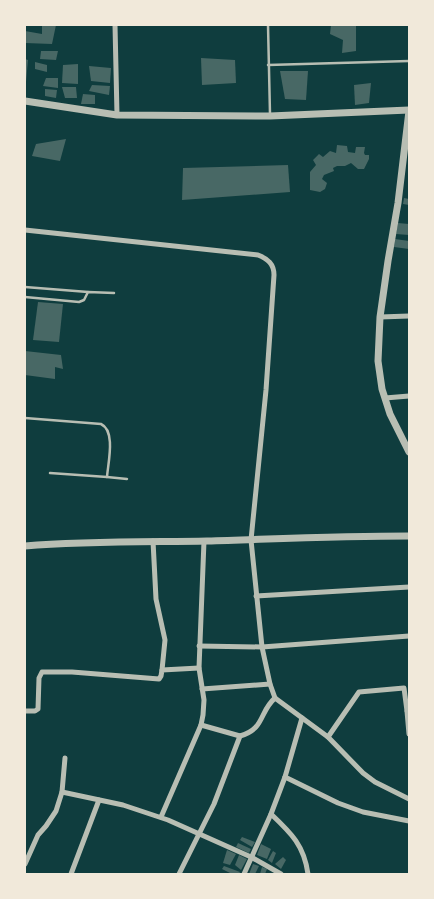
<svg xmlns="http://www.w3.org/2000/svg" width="434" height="899" viewBox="0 0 434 899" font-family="Raleway,sans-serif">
	<rect width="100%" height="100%" fill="#0f3d3e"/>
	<g fill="#486865">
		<path d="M42,25H56L52,44L25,43V31L42,34Z"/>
		<path d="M331,25L356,26V51L342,53L343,40L330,34Z"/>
		<path d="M41,51H58L56,60L40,59Z"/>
		<path d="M201,58L235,60L236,83L202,85Z"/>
		<path d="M25,59L28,60L26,82H25Z"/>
		<path d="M35,62L47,65V72L35,69Z"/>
		<path d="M78,64V84L62,83L63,65Z"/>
		<path d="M89,66L111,68L110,83L91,81Z"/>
		<path d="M280,71H308L306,100L285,99Z"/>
		<path d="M46,78H58V88L43,86Z"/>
		<path d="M371,83L369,103L355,105L354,85Z"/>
		<path d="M92,85L110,86L109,95L89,91Z"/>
		<path d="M62,87H76L77,98H65Z"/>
		<path d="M45,89L57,90L56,98L45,96Z"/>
		<path d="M83,94L95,95V104H81Z"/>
		<path d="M66,139L60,161L32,156L36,144Z"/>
		<path d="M337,145L347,146L348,152L355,153L356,147H365L364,153L365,155H369V159L364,169H358L351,163L345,166H337L333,168L334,171L324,175L322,179L327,183L325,189L320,192L310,190V172L316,165L313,160L319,154L323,157L330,151L336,153Z"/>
		<path d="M288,165L290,192L182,200L183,168Z"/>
		<path d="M404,198L409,199V205L403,204Z"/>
		<path d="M398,223L409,224V235L396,234Z"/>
		<path d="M395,239L409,241V249L394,247Z"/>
		<path d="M38,302L63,304L59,342L33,340Z"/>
		<path d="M25,351L61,355L63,369L55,367V379L25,375Z"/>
		<path d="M242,837L255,842L252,847L240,840Z"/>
		<path d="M238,843L251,849L249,853L236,847Z"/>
		<path d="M261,844L271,849L267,859L257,855Z"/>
		<path d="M227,850L236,854L230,865L223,863Z"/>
		<path d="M273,851L276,853L272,863L268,860Z"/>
		<path d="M239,855L247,859L241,870L235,865Z"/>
		<path d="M283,857L286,860L281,869L275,864Z"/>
		<path d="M253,864L259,866L255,874H249Z"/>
		<path d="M224,866L240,872L239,874H232L222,869Z"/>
		<path d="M262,867L267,869L265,874H260Z"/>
	</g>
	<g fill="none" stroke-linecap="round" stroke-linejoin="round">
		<g stroke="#b8beb3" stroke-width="2.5">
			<path d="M268,25L270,114"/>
			<path d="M268,65L409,61"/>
			<path d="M25,287L88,292"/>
			<path d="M25,297L79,302L84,300L88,292L114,293"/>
			<path d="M25,418L101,424C116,431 108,463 107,477L50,473"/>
			<path d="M107,477L127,479"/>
		</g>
		<g stroke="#b8beb3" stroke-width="5">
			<path d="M115,25L117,115"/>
			<path d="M25,230L258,255C268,259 274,264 274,275L266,390L251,540L262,647L270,684L275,698L328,737L363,773L375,782L409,799"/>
			<path d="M380,317L409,316"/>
			<path d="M385,398L409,396"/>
			<path d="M153,541L156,599L165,640L162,670"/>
			<path d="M256,596L409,587"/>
			<path d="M199,646L262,647L409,636"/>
			<path d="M202,689L270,684"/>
			<path d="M409,710L407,711L409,734"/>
			<path d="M25,711H35L38,709L39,678L42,672H72L159,679L161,676L162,670L199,668"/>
			<path d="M201,725L240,736"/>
			<path d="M328,737L359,692L404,688L407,711"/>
			<path d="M285,777L338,803L363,812L409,821"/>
			<path d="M62,792L123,805L168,820L251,857L281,874"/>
			<path d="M271,814C291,833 304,845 308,874"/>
			<path d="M161,817L201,725L203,715L204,700L199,668L204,541"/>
			<path d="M25,864L38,835L46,826L56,811L62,792L65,758"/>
			<path d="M71,874L99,800"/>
			<path d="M179,874L214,804L240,736C265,729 259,712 275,698"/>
			<path d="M244,874L271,814L285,777L302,718"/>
		</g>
		<g stroke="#b8beb3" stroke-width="7">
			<path d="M25,101L117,115L270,116L409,110"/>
			<path d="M409,111L398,203L388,261L380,317L378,361L382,389L390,414L409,452"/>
			<path d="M25,546C86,541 147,542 207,541C275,539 342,536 409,536"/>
		</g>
	</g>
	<rect width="434" height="899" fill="none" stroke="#f1e9da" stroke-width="52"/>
</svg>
